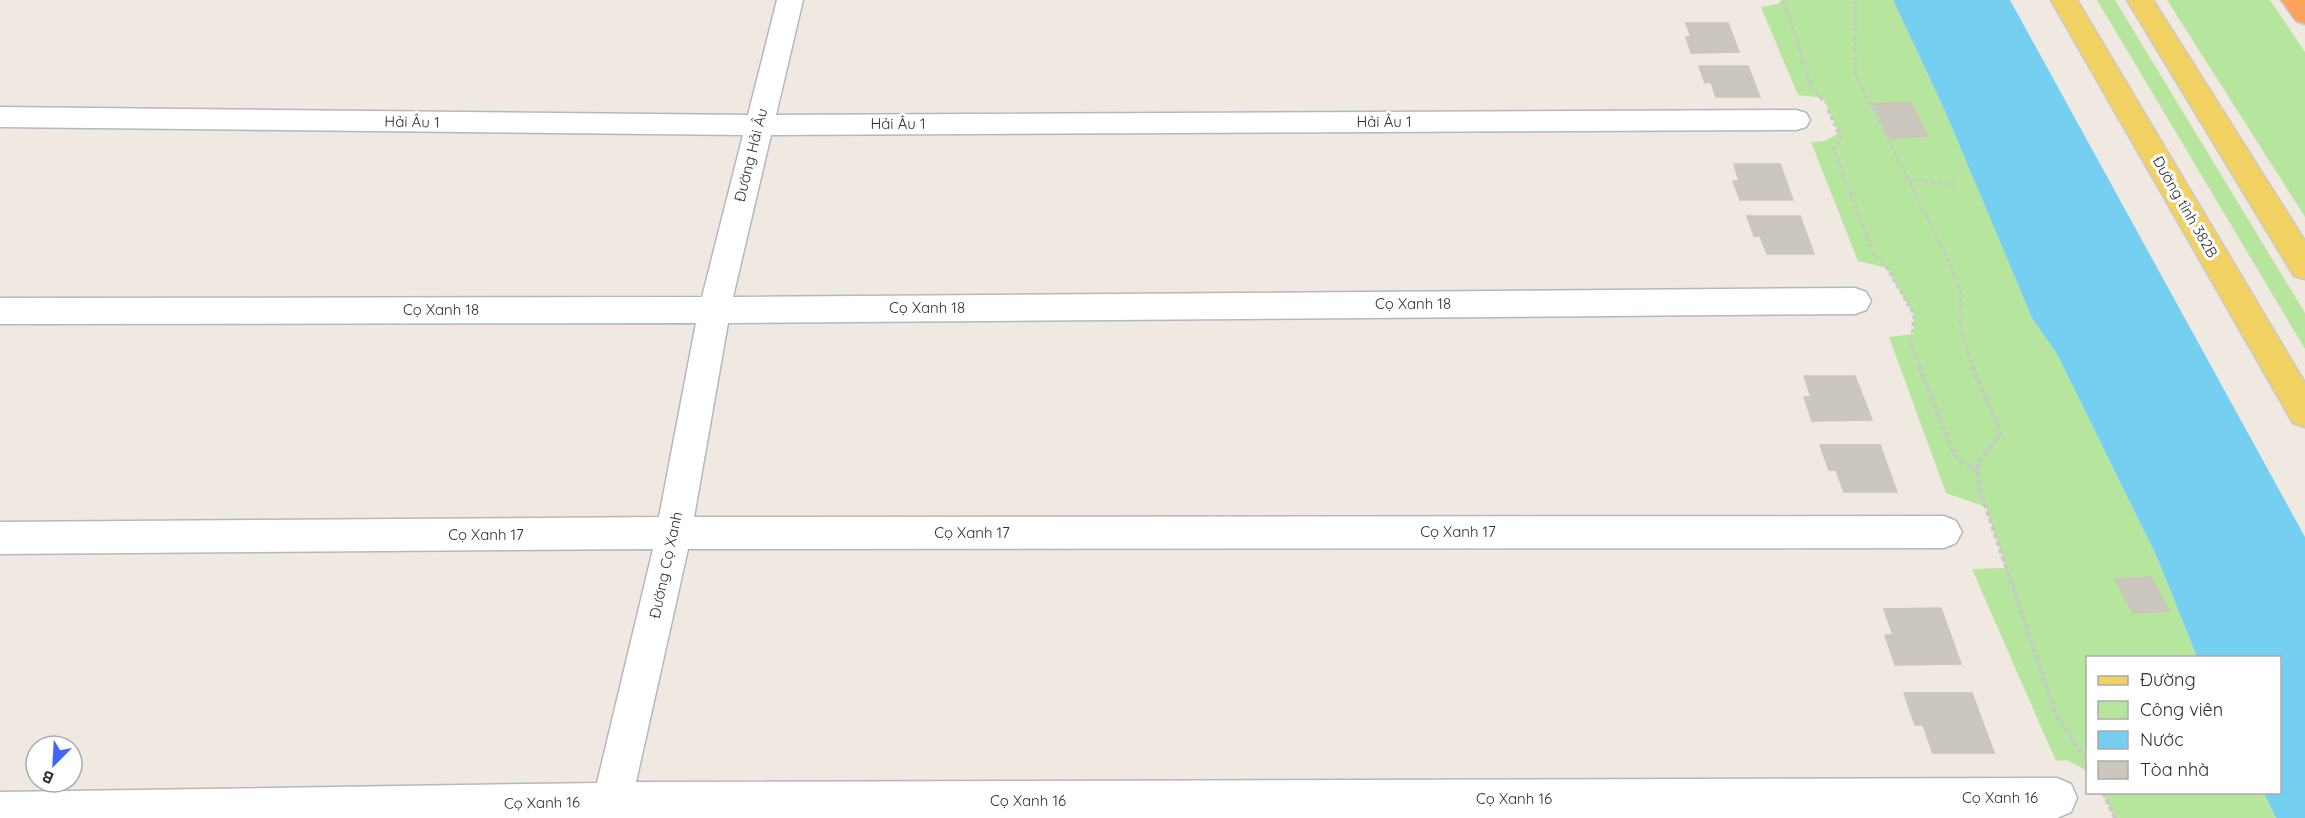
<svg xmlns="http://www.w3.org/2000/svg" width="2305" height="818" viewBox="0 0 2305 818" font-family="Quicksand,sans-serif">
	<rect width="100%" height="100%" fill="#efe9e1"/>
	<g fill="#b6e59e">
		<path d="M1782,0H1893L1945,111L2032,318L2057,354L2157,557L2197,657L2088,658L2087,771L2067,760L2056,761L1972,569L2006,568L1986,507L1946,493L1889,337L1914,334V315L1887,268L1858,261L1811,142L1825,141L1839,133L1823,98L1798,95L1761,7L1777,4Z"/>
		<path d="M2097,0H2115L2305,313V349Z"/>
		<path d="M2167,0H2270L2305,52V217Z"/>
		<path d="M2103,793H2264L2276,818H2115Z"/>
	</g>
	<path fill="#75cff0" d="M1893,0H2010L2305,537V818H2276L2264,793L2280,792V658L2197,657L2157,557L2057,354L2032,318L1945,111Z"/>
	<g fill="#cbc7bf" stroke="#cbc5ba" stroke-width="1.5">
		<path d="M1686,23H1728L1739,52L1691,53L1686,37H1691Z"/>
		<path d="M1699,66H1748L1760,97H1716L1711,82L1705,83Z"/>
		<path d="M1910,102L1928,136L1890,138L1873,104Z"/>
		<path d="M1734,164H1780L1793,200H1740L1733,181H1739Z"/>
		<path d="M1747,216H1800L1814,254H1767L1760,236H1754Z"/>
		<path d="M1804,376H1855L1872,420L1812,421L1804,397H1811Z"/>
		<path d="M1820,445H1880L1897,492H1844L1836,470H1829Z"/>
		<path d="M2151,577L2169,611L2133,613L2115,579Z"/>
		<path d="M1941,608L1961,664L1895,665L1885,635H1893L1884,609Z"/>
		<path d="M1904,693H1972L1994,753H1933L1923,725H1915Z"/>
	</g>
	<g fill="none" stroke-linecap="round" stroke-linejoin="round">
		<defs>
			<path id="minor" d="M777,0H803L776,115L1796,110L1806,113L1810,120L1806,127L1796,130L771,135L733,297L1855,288L1866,292L1871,301L1866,310L1855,314L728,323L694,517L1944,516L1956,521L1962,532L1956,543L1944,548L688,549L636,782L2057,778L2071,784L2077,798L2071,812L2057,818H0V792L597,783L653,549L0,554V522L659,517L696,323L0,324V298L702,297L743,135L0,127V107L748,115Z"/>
			<g id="major">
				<path d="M2051,0H2077L2305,383V427L2293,423Z"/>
				<path d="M2127,0H2153L2305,241V279L2294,276Z"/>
			</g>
			<path id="highway" d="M2281,0H2305V24L2296,21Z"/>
		</defs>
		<use href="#minor" stroke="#b4b7c1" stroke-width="3"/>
		<use href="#major" stroke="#c9c9c9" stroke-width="3"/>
		<use href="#highway" stroke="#c9c9c9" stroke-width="3"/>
		<g stroke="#c9c9c9" stroke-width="3" stroke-dasharray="4 3" stroke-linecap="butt">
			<path d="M1783,0L1812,88L1825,103"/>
			<path d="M1855,0V74L1948,259L1961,292L1960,322L1972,368"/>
			<path d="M1828,110L1841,139L1833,149L1874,255L1887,268L1914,315L1911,346L1920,368"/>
			<path d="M1910,179L1955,184"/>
		</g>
		<g stroke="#c9c9c9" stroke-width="4" stroke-dasharray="5 3" stroke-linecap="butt">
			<path d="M1919,366L1954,455L1978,472"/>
			<path d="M1972,366L2001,433L1978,463L1979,487L2056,715L2088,763"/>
			<path d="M2103,792L2115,818"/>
		</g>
		<use href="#minor" fill="#fff" fill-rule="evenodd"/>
		<use href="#major" fill="#f2d163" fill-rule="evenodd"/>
		<use href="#highway" fill="#ffa35c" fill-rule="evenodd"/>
	</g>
	<g text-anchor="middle" stroke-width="6" stroke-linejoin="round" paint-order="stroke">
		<g font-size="15" fill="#2e2e2e" stroke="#fff">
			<text transform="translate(412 122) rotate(1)" y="5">Hải Âu 1</text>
			<text x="1384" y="127">Hải Âu 1</text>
			<text x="898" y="129">Hải Âu 1</text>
			<text transform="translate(751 155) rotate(-76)" y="5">Đường Hải Âu</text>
			<text transform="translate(2185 207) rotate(60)" y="5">Đường tỉnh 382B</text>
			<text x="1413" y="309">Cọ Xanh 18</text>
			<text x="927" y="313">Cọ Xanh 18</text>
			<text x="441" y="315">Cọ Xanh 18</text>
			<text x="1458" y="537">Cọ Xanh 17</text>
			<text x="972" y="538">Cọ Xanh 17</text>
			<text x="486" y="540">Cọ Xanh 17</text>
			<text transform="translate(666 565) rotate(-78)" y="5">Đường Cọ Xanh</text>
			<text x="2000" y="803">Cọ Xanh 16</text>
			<text x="1514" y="804">Cọ Xanh 16</text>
			<text x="1028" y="806">Cọ Xanh 16</text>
			<text transform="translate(542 803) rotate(-1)" y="5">Cọ Xanh 16</text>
		</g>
	</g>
	<rect x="2086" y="656" width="195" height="138" fill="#ffffff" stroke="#ababab" stroke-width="1.5"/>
	<rect x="2098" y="676" width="30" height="9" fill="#f2d163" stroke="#ababab" stroke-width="1.5"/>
	<text x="2140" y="686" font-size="18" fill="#2e2e2e">Đường</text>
	<rect x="2098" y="701" width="30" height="18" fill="#b6e59e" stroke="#ababab" stroke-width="1.5"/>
	<text x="2140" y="716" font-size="18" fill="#2e2e2e">Công viên</text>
	<rect x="2098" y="731" width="30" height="18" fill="#75cff0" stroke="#ababab" stroke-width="1.5"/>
	<text x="2140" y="746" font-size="18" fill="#2e2e2e">Nước</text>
	<rect x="2098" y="761" width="30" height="18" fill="#cbc7bf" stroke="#ababab" stroke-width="1.5"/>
	<text x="2140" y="776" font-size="18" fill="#2e2e2e">Tòa nhà</text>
	<g transform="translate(54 764) rotate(204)"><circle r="28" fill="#ffffff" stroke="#ababab" stroke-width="1.5"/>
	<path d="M0-4.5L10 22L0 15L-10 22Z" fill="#4264fb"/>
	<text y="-9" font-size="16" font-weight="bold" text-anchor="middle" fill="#2e2e2e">B</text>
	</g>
</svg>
